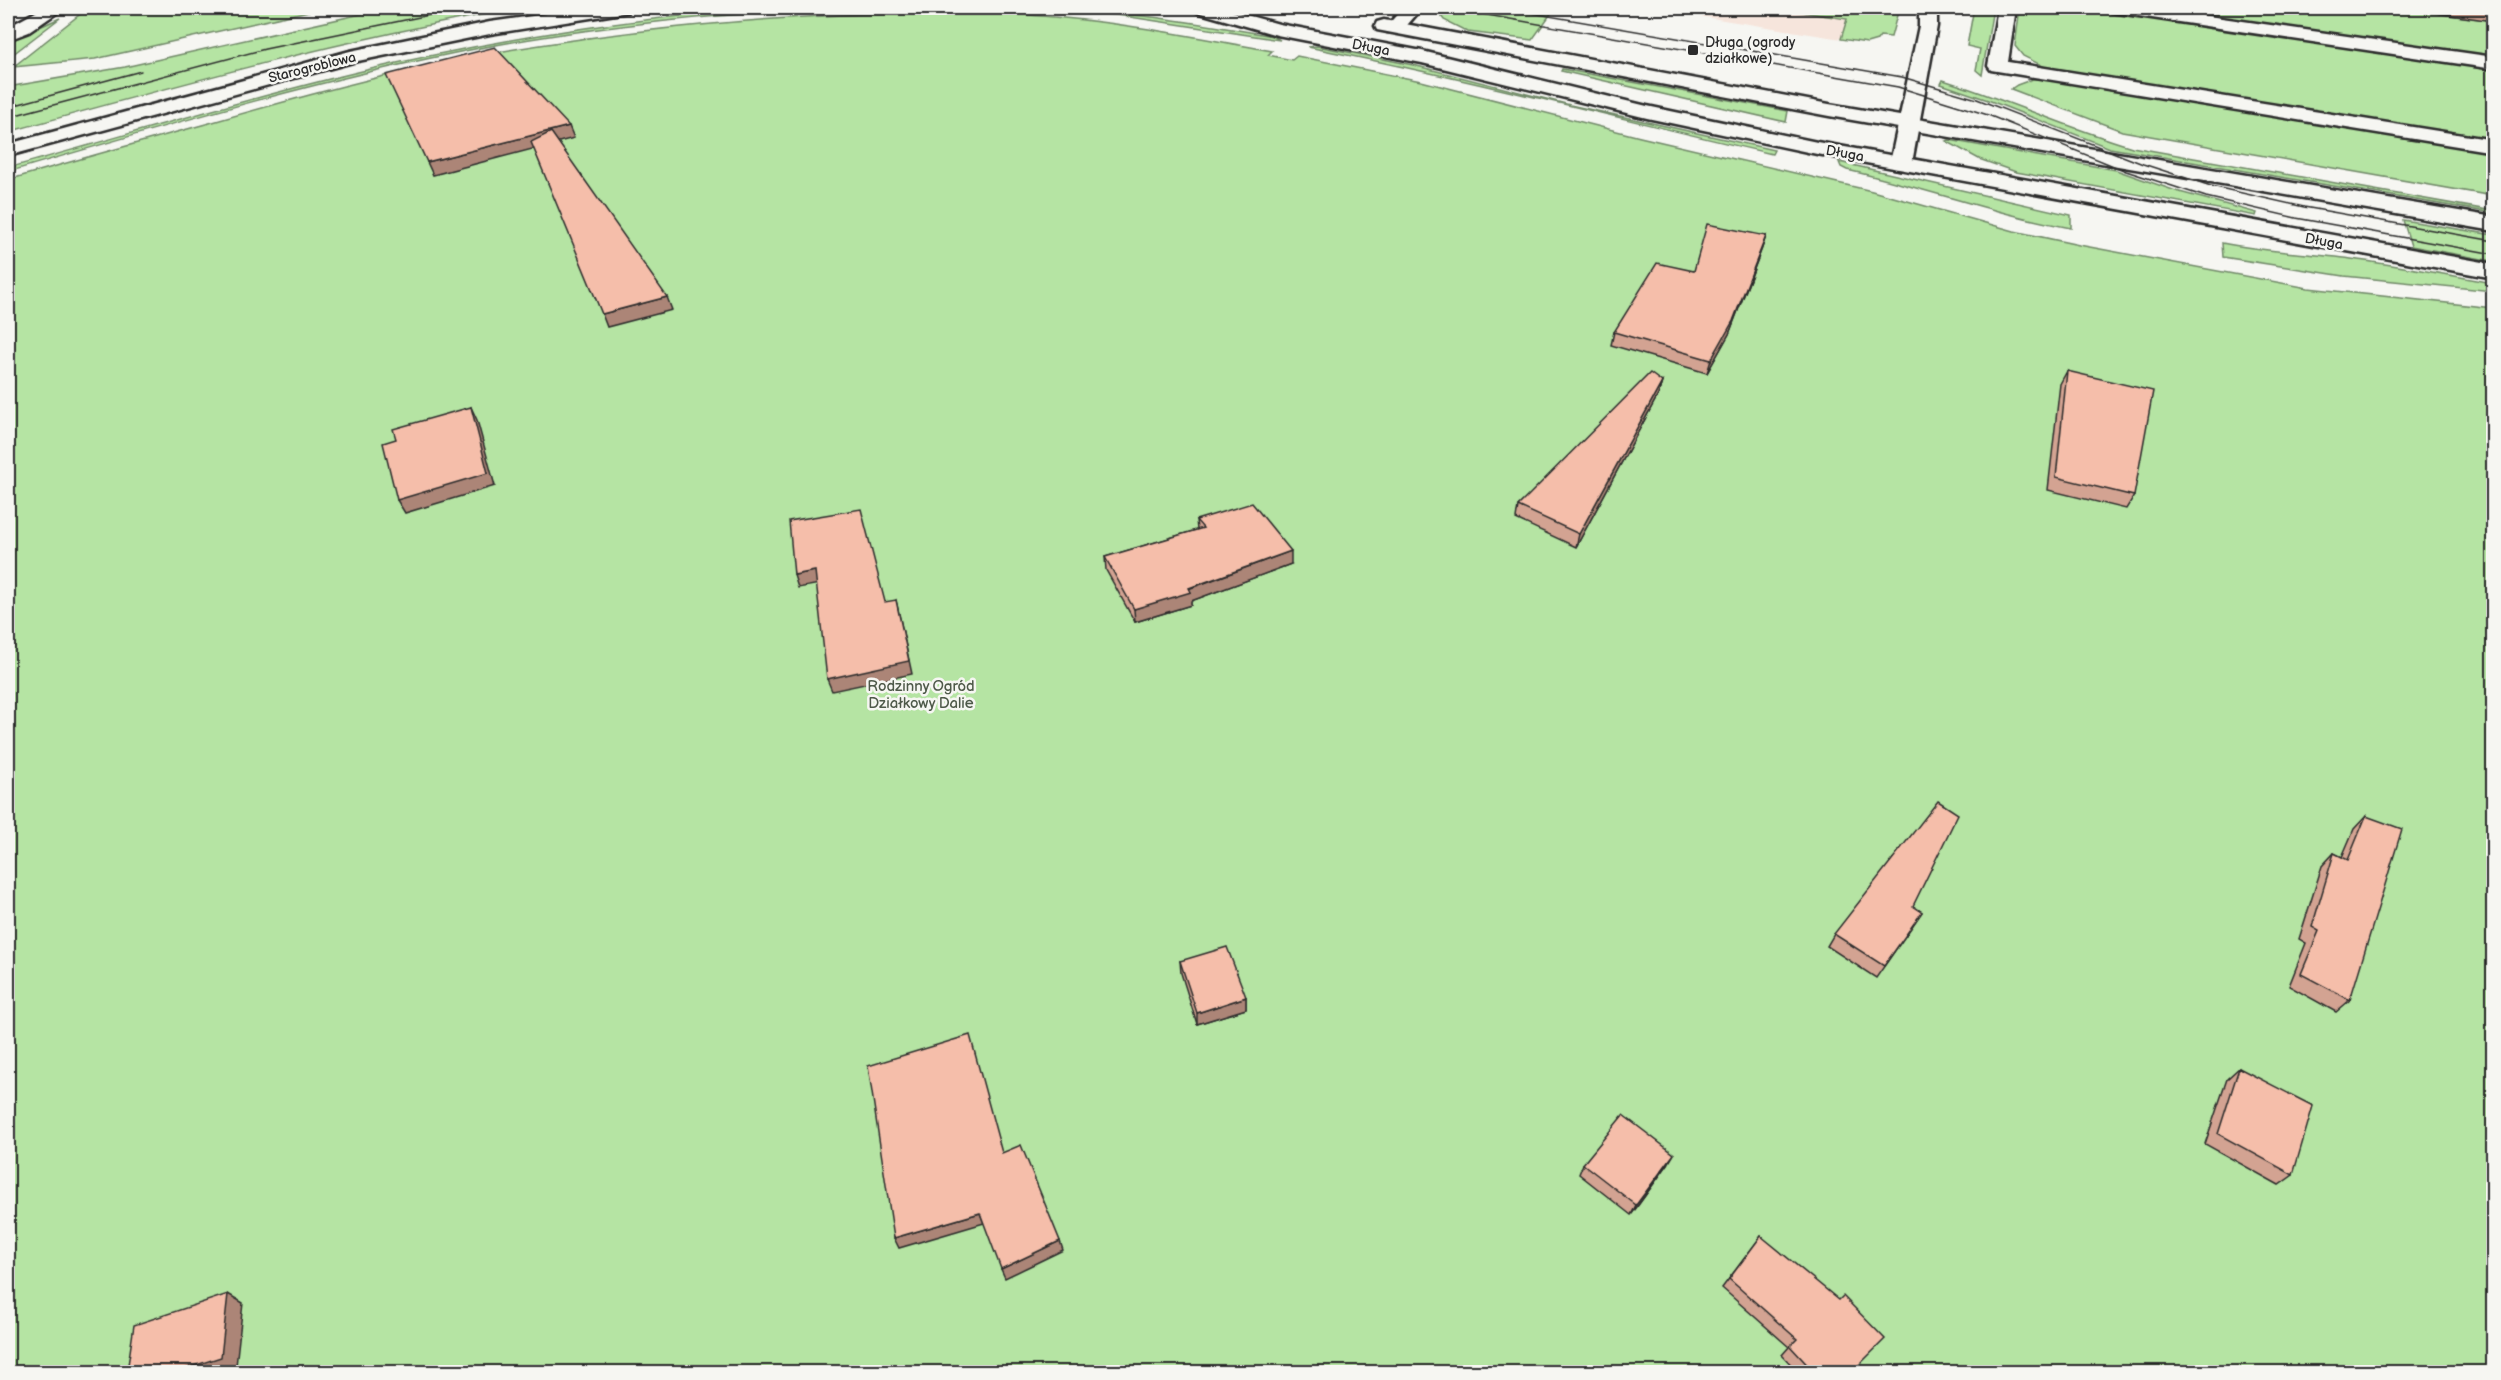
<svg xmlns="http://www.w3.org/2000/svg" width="2501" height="1380" viewBox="0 0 2501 1380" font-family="'Balsamiq Sans',sans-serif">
	<rect width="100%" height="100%" fill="#f6f6f2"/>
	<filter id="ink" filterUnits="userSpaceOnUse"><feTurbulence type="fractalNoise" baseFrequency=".0167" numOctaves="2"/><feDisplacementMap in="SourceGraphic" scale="12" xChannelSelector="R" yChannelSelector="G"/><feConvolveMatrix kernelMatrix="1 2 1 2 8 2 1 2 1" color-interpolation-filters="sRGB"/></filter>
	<g filter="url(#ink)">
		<path fill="#f6e5dc" d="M1649,8H1850L1841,39Z"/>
		<g fill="#b5e4a3" stroke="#708867" stroke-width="1.5">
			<path d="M88,8H322L95,59L13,67Z"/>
			<path d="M388,8H520C346,38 177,85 8,132V87L125,67Z"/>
			<path d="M776,8H839C719,14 599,25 480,48C320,79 164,126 8,172V168C124,136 240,100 358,72C495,39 635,17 776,8Z"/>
			<path d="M1014,8C1101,7 1187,21 1273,36L1280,40L1117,15Z"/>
			<path d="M1435,8H1555L1532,40L1468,32L1444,20Z"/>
			<path d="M1776,8H1899L1891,37L1880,36L1877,40L1867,43L1841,39L1847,19Z"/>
			<path d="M1971,8H1993L1982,75L1976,70L1980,49L1967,46L1973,13Z"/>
			<path d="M2026,8H2096L2493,67V142L2049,69L2023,56L2015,46L2019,15Z"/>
			<path d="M2138,8H2395L2493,21V60Z"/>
			<path d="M933,12C964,13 997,12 1028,15C1110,20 1191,36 1272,51L1268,55L1292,60L1297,56L1421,81L1640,137L1872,191L2014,231L2079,245L2308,288L2493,308V1372H8V180C76,160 144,141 213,122C299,97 387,73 475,56C627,28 779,15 933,12Z"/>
			<path d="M60,18L8,58V41Z"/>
			<path d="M1317,46L1413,65L1570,105L1774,150L1772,154C1617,118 1464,78 1308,47Z"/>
			<path d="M1562,69L1788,111L1786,122L1561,71Z"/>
			<path d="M2033,79H2049L2493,150V196L2122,131L2011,89L2017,85Z"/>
			<path d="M1943,80C2007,100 2068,128 2132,147L2493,211V213L2110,148L1988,100L1941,84Z"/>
			<path d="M1949,140L2116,170L2176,191L2257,213L2256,216L2016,172L1979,159L1946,141Z"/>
			<path d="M1839,162L2071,215V228C1995,214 1922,187 1847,170L1841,167Z"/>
			<path d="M2403,220L2493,235V261L2411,246Z"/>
			<path d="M2222,243C2265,252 2308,253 2351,259C2399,265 2446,275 2493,283V291L2344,276L2223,257Z"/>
		</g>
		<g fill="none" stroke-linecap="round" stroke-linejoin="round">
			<defs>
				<g id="lane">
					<path d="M43,8H64L29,32L8,40V27Z"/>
					<path d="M1403,8H1422L1401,32H1387L1385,28Z"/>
					<path d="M1998,8H2016L2008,62L2494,140V152L1991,70L1988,66Z"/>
					<path d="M2109,8H2152L2494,57V69L2118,13L2112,12Z"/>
				</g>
				<path id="street" d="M1919,8H1937V26L1912,163L1909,168L1901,169L1893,168L1890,163L1919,26Z"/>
				<g id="secondary">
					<path d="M589,8H631L628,12L622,13L490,34L353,62L8,156V144L350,51L490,22Z"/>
					<path d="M1194,8H1221L1279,24L1422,51L1647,106L1817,142L2494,264V278L1817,154L1647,118L1422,63L1277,35L1197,12Z"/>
					<path d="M1384,20L1829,104L2494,217V231L1829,116L1377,30L1375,26L1377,22Z"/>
				</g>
			</defs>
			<use href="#lane" stroke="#2b2b2b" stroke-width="5"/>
			<use href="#street" stroke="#2b2b2b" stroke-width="5"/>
			<use href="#secondary" stroke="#2b2b2b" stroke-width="5"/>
			<use href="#lane" fill="#f6f6f2" fill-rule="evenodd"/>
			<use href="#street" fill="#f6f6f2" fill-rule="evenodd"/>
			<use href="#secondary" fill="#f6f6f2" fill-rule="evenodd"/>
			<g stroke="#2b2b2b" stroke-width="1.5">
				<path d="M1447,8L1898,87L1988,115L2126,171L2206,197L2296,218L2494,254"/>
				<path d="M1503,8L1902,77L1977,99L2143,164L2211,186L2304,207L2494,241"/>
				<path d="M8,107L141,71"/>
				<path d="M8,117L265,49L463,8"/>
			</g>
		</g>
		<g fill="#d3a392" stroke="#2b2b2b" stroke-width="1.5">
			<path d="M2407,8H2493V21L2407,9Z"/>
			<path d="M1766,236L1762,248L1729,334L1707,373L1611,345L1614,332L1694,271Z"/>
			<path d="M2067,371L2134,496L2126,509L2048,490L2060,384Z"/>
			<path d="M1662,382L1658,395L1576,547L1516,519L1518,506Z"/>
			<path d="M1196,520L1291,564L1191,601V605L1135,622L1106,570L1105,557L1197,530Z"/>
			<path d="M2366,816L2350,1000L2336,1012L2289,986L2306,943L2299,939L2322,866L2334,853L2342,857L2354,829Z"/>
			<path d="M1913,906L1922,912L1876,978L1827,946L1834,934Z"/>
			<path d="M1180,961L1246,997V1009L1197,1024L1181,973Z"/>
			<path d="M2239,1068L2293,1175L2279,1185L2205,1144L2227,1079Z"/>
			<path d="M1583,1164H1668L1631,1215L1579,1174Z"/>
			<path d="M1761,1236L1852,1372H1798L1782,1355L1789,1347L1722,1288Z"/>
		</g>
		<g fill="#ac8577" stroke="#2b2b2b" stroke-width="1.5">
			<path d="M569,126L574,138L433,175L427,162Z"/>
			<path d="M1766,236L1762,248L1729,334L1707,373L1711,360Z"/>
			<path d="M667,297L672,310L607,327L602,314Z"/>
			<path d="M1662,382L1658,395L1576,547L1579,534Z"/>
			<path d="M471,407L477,420L495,486L405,513L397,500Z"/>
			<path d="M1291,551V564L1191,601V605L1135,622L1134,609Z"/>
			<path d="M815,571L820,584L798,588L794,575Z"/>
			<path d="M896,600L912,674L832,691L827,679Z"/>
			<path d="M1246,997V1009L1197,1024V1013Z"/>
			<path d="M1674,1154L1668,1164L1631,1215L1636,1205Z"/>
			<path d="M980,1213L984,1223L899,1248L894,1238Z"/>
			<path d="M1060,1241L1063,1250L1005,1278L1001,1269Z"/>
			<path d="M228,1294L243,1303L236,1366L216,1372H175Z"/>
		</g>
		<g fill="#f5beaa" stroke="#2b2b2b" stroke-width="1.5">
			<path d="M495,47L569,126L427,162L386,75Z"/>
			<path d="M551,132L667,297L602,314L531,142Z"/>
			<path d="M1707,224L1766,236L1733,321L1711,360L1614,332L1657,263L1694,271Z"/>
			<path d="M2067,371L2153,391L2134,496L2056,477Z"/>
			<path d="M1650,373L1662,382L1579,534L1518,506Z"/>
			<path d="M471,407L488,473L397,500L383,443L396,439L393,429Z"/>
			<path d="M1252,503L1291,551L1189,588L1191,592L1134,609L1105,557L1203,528L1196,520Z"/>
			<path d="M861,509L885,602L896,600L909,661L827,679L815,571L794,575L789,521Z"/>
			<path d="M1938,801L1958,814L1913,906L1922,912L1884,966L1834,934Z"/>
			<path d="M2366,816L2402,829L2350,1000L2301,974L2319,931L2312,927L2334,853L2348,860Z"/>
			<path d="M1227,947L1246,997L1197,1013L1180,961Z"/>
			<path d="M970,1035L1002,1153L1021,1145L1060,1241L1001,1269L980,1213L894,1238L868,1066Z"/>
			<path d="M2239,1068L2313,1106L2293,1175L2218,1134Z"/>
			<path d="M1623,1115L1674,1154L1636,1205L1583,1164Z"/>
			<path d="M1761,1236L1839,1300L1843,1296L1885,1339L1852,1372H1814L1790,1346L1797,1339L1729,1279Z"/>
			<path d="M228,1294L221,1357L175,1372H127L134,1325Z"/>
		</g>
	</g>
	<rect fill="#2b2b2b" stroke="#f6f6f2" stroke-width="2" x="1687" y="44" width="12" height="12" rx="3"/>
	<g text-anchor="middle" stroke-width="5" stroke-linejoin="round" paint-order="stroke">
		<g font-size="14" fill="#2b2b2b" stroke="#f6f6f2" text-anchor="start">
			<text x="1705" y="47">Długa (ogrody<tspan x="1705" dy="16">działkowe)</tspan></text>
		</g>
		<g font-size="14" fill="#2b2b2b" stroke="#f6f6f2">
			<text transform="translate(1371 47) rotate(11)" y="5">Długa</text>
			<text transform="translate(312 67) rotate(-14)" y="5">Starogroblowa</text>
			<text transform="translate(1845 153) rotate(10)" y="5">Długa</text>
			<text transform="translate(2324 241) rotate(10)" y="5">Długa</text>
		</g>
		<g font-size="15" fill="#4e5949" stroke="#f6f6f2">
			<text x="921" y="691">Rodzinny Ogród<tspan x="921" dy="17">Działkowy Dalie</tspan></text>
		</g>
	</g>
	<rect width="2501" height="1380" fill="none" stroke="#f6f6f2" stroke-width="30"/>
	<rect x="15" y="15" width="2471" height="1350" fill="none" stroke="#2b2b2b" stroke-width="2" filter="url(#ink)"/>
</svg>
